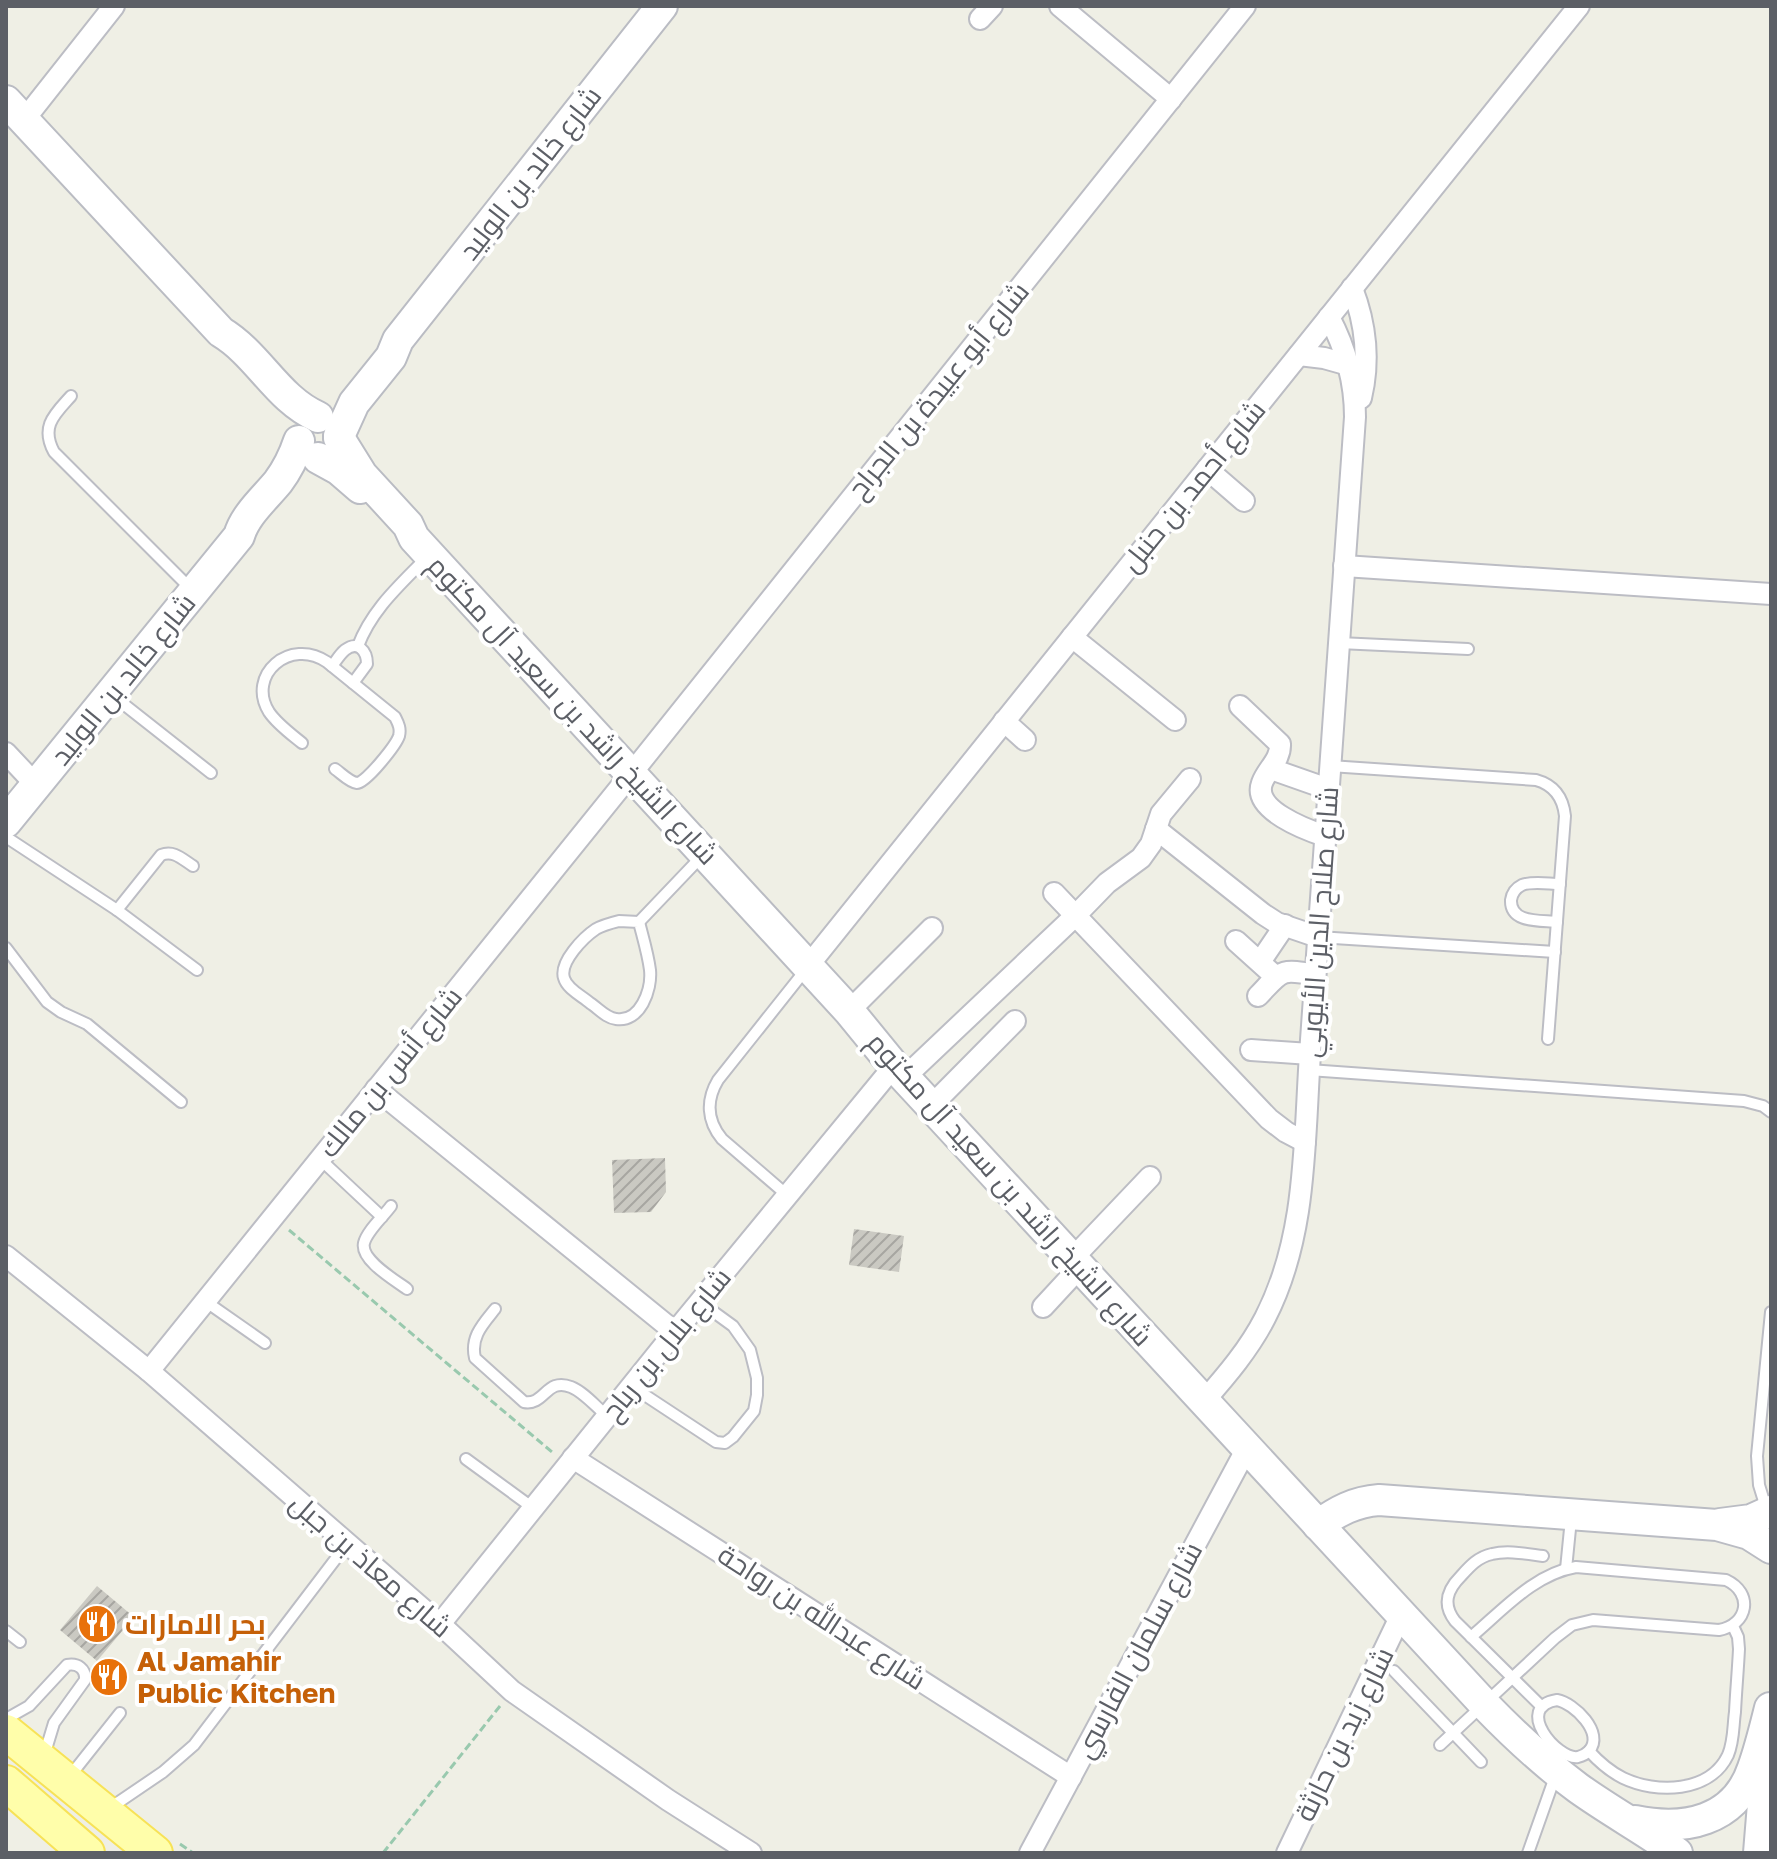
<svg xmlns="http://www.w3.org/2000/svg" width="1777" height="1859" viewBox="0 0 1777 1859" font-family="'Golos Text',Cairo,sans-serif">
	<defs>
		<pattern id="building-hatch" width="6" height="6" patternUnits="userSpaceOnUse" patternTransform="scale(2)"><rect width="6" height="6" fill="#cac9c2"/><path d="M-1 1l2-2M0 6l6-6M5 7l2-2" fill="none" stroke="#a7a6a1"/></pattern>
	</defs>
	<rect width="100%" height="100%" fill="#efefe5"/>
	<g fill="url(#building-hatch)">
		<path d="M665,1158L666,1192L651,1212L614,1213L612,1160Z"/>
		<path d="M854,1229L904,1236L899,1272L849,1265Z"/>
		<path d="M97,1586L134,1617L97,1661L60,1630Z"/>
	</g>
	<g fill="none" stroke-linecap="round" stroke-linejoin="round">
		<defs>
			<g id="lane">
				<path d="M71,396C55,414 40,426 54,452L192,590"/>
				<path d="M1339,643L1468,649"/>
				<path d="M358,646C372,609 400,585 427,557"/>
				<path d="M332,666C336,661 340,654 345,650C358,640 367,651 367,664L353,683"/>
				<path d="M112,695L211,773"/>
				<path d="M302,743C291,734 277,724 269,712C246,675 290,637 327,662L395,717C398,723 401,728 399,736C396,745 366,783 357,783C349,782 341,773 335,769"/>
				<path d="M1330,766L1536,780C1554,785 1563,797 1565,816L1548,1039"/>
				<path d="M6,837L117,910L197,970"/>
				<path d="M117,910L161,855C174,850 182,859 193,866"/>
				<path d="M619,921L639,922C643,938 648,954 650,970C652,990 640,1023 616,1019C606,1018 598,1008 590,1003C582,996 567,989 564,978C559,962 584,937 596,929C603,925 611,923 619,921Z"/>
				<path d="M639,922L701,857"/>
				<path d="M1557,922C1542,920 1510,924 1511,900C1512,893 1516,888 1522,885C1532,881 1549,884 1560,884"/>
				<path d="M1318,937L1555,952"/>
				<path d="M6,948L47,1002L61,1012L87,1024L181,1102"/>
				<path d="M1309,1070L1744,1101L1763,1106L1771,1112"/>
				<path d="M320,1159L382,1217"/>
				<path d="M787,1195L722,1139C707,1121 706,1100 718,1080L807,968"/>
				<path d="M391,1206C383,1217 367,1231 364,1243C360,1260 395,1280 407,1289"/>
				<path d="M205,1301L265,1343"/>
				<path d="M495,1309C483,1324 470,1337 475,1358L524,1402C545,1406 546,1377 571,1387C584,1392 596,1407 607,1416"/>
				<path d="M631,1386L716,1442L725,1443L733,1437L754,1411L757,1395V1378L750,1350L733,1326L700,1302"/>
				<path d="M466,1459L533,1508"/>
				<path d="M1767,1511L1759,1485L1757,1456L1771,1312"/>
				<path d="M1566,1569L1571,1519"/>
				<path d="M6,1631L20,1642"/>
				<path d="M1394,1671L1481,1762"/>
				<path d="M1557,1700C1574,1703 1605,1733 1589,1751C1586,1754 1582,1756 1578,1757C1557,1760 1513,1707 1557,1700Z"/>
				<path d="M1542,1707L1455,1621C1442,1604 1447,1590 1461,1576C1470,1566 1478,1557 1492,1554C1508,1550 1527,1554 1543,1556"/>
				<path d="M6,1719L29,1706L67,1665C78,1663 86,1669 85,1680L54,1723L44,1756"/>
				<path d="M1440,1745L1555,1638L1572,1625L1593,1620L1719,1630C1748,1625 1754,1593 1726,1580L1576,1567C1534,1574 1503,1610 1471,1637"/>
				<path d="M1589,1751C1599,1762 1609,1771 1623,1778C1656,1794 1710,1793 1728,1755C1734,1741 1733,1726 1735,1712C1736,1691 1738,1670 1739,1649L1738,1637L1733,1626"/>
				<path d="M70,1776L120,1713"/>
				<path d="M110,1808L163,1772L194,1745L347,1544"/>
				<path d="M1528,1853L1556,1774"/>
			</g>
			<g id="street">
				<path d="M1060,6L1171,99"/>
				<path d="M980,19L992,6"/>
				<path d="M24,120L114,6"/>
				<path d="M1352,288C1366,324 1370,360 1361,398"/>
				<path d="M1299,355L1324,358L1349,365"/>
				<path d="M1207,469L1244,501"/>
				<path d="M1344,566L1771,594"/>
				<path d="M1072,637L1175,720"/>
				<path d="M1240,706L1280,744C1281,760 1267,769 1262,783C1252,810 1307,830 1325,836"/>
				<path d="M1004,721L1025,740"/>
				<path d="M6,753L36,785"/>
				<path d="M1271,769L1328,789"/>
				<path d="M1156,829L1263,914L1277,923L1318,937"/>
				<path d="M1054,893L1269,1119L1286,1132L1305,1142"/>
				<path d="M1236,941L1276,977"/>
				<path d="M1260,962L1285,925"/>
				<path d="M808,966L1579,6"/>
				<path d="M1258,996C1282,971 1279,968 1315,975"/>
				<path d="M849,1011L932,928"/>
				<path d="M1251,1050L1310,1054"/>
				<path d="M905,1077L1075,916L1107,883L1141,858L1151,844L1161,814L1190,779"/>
				<path d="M376,1089L675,1332"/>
				<path d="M931,1106L1015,1021"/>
				<path d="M6,1256L149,1371L440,1624L512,1691L668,1800L751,1853"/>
				<path d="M1072,1259L1150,1177"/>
				<path d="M1043,1307L1080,1267"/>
				<path d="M149,1371L631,774L1245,6"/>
				<path d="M1204,1401C1227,1375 1249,1349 1265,1318C1307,1237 1304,1143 1310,1054L1355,417C1355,381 1346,349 1329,317"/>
				<path d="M573,1458L1071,1777"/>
				<path d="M440,1624L675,1332L894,1066"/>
				<path d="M1030,1853L1247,1448"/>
				<path d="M1287,1853L1401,1615"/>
			</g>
			<g id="secondary">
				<path d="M6,101L221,332C259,355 277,399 318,417"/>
				<path d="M339,436L354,403L391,357L398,340L662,6"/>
				<path d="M339,438L362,475L408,525L414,538L849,1011L894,1066L1485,1705C1514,1735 1544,1763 1578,1788C1610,1811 1645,1830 1677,1853"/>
				<path d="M318,458L338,469L360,488"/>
				<path d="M6,822L239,536C245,515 264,499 278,482C287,470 294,456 299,441"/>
				<path d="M1720,1524L1751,1520L1771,1511"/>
				<path d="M1318,1525C1338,1511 1354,1502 1379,1500L1717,1525L1749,1534L1771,1548"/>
				<path d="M1635,1821C1684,1831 1735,1822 1753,1768C1760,1749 1765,1728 1770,1708"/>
				<path d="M1759,1853L1767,1755"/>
			</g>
			<g id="primary">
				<path d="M6,1732L155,1853"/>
				<path d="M6,1783L87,1853"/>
			</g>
		</defs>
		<use href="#lane" stroke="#bcbdc4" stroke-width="14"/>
		<use href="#street" stroke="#bcbdc4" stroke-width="24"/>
		<use href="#secondary" stroke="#babcc3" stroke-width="34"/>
		<use href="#primary" stroke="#f7e257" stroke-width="38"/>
		<g stroke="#99c9ae" stroke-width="3" stroke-dasharray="8 4" stroke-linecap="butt">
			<path d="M289,1230L552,1452"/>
			<path d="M180,1844L193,1853"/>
			<path d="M383,1853L500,1706"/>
		</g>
		<use href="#lane" stroke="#fff" stroke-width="10"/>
		<use href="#street" stroke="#fff" stroke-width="20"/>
		<use href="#secondary" stroke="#fff" stroke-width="30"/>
		<use href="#primary" stroke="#fffeaa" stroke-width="34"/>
	</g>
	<defs>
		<symbol id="restaurant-disc" viewBox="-11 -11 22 22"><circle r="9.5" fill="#e8710a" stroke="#fff"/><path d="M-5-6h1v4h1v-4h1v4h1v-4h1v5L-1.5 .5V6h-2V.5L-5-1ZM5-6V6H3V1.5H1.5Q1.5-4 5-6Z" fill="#fff"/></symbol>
	</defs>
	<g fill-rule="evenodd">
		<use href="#restaurant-disc" x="75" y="1602" width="44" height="44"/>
		<use href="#restaurant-disc" x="87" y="1655" width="44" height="44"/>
	</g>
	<g text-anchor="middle" stroke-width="8" stroke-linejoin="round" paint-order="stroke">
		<g font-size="28" fill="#5c5f66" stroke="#fff">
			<text transform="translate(530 173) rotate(-52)" y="10">شارع خالد بن الوليد</text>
			<text transform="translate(938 390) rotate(-51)" y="10">شارع أبو عبيدة بن الجراح</text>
			<text transform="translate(1193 486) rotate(-51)" y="10">شارع أحمد بن حنبل</text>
			<text transform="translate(123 679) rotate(-51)" y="10">شارع خالد بن الوليد</text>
			<text transform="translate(573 710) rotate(47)" y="10">شارع الشيخ راشد بن سعيد آل مكتوم</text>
			<text transform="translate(1319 922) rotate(-86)" y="10">شارع صلاح الدين الأيوبي</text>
			<text transform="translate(390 1072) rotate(-51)" y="10">شارع أنس بن مالك</text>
			<text transform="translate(1010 1189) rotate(48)" y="10">شارع الشيخ راشد بن سعيد آل مكتوم</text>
			<text transform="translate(666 1344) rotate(-51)" y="10">شارع بلال بن رباح</text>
			<text transform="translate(371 1565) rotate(41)" y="10">شارع معاذ بن جبل</text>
			<text transform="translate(822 1617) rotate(33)" y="10">شارع عبدالله بن رواحة</text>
			<text transform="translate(1138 1650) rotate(-62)" y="10">شارع سلمان الفارسي</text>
			<text transform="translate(1344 1734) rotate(-64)" y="10">شارع زيد بن حارثة</text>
		</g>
		<g font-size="28" font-weight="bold" fill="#c56008" stroke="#fff" text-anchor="start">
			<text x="125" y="1634">بحر الامارات</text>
			<text x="137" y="1671">Al Jamahir<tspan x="137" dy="32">Public Kitchen</tspan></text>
		</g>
	</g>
	<rect width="1777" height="1859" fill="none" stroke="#5c5f66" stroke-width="16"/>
</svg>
